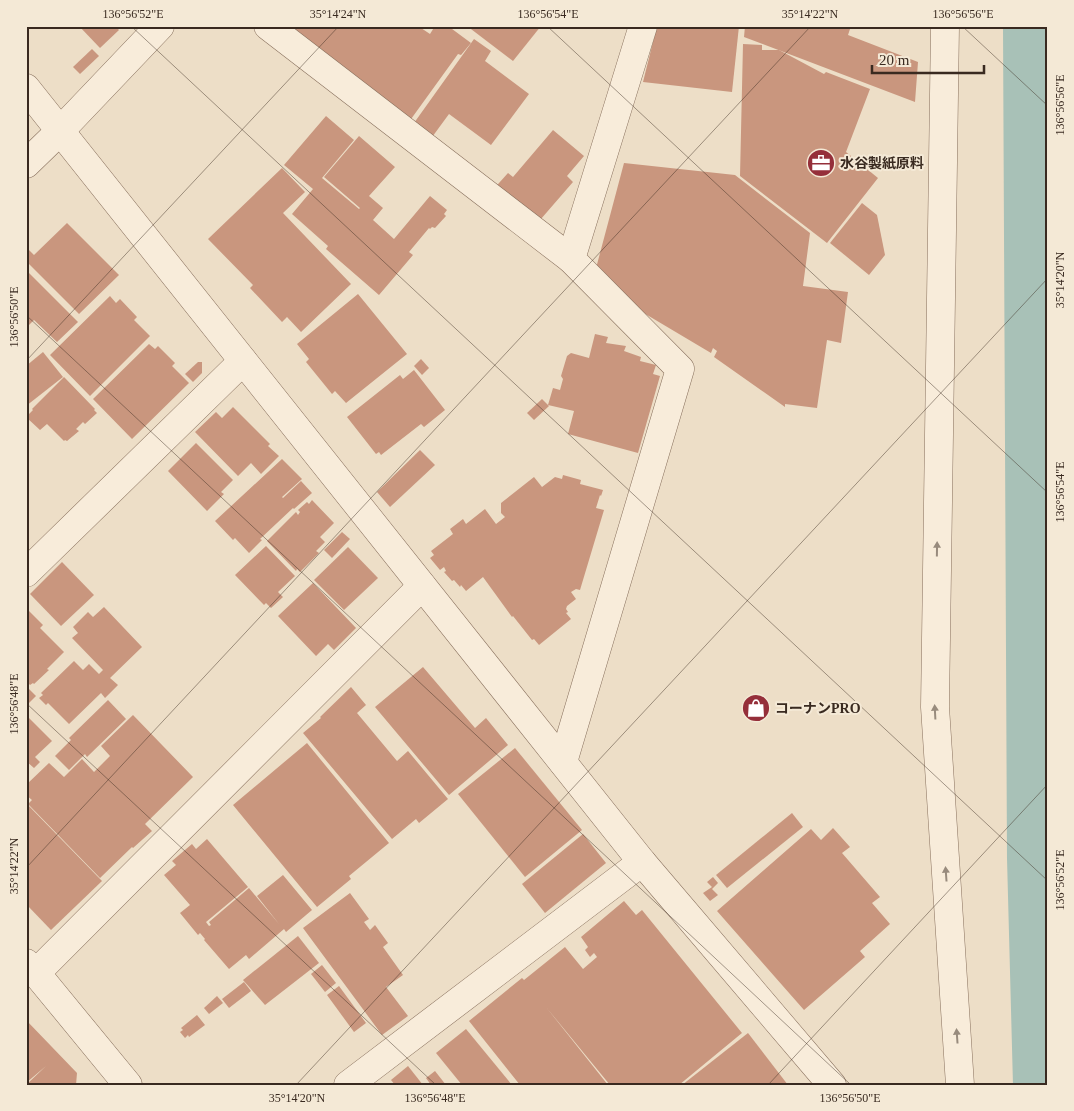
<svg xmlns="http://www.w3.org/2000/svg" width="1074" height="1111" viewBox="0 0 1074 1111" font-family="'Times New Roman','Noto Sans JP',serif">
	<rect width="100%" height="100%" fill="#eddec7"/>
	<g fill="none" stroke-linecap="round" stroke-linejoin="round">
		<path stroke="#a8c1b7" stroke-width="68" d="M1037,26L1041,858L1047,1085"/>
	</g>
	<g fill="#c9967e">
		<path d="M79,26H115L119,30L100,48Z"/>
		<path d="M296,26H418L430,34L435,26H448L471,43L461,55L458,54L406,126L294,29Z"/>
		<path d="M467,26H541L513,61Z"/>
		<path d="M657,26H739L732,92L643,82Z"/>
		<path d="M745,26H851L848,35L918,62L915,102L744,37Z"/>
		<path d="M474,39L491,51L485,61L529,94L491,145L449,114L427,144L409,130Z"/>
		<path d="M743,44L762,45V50H779L824,74L826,72L870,89L846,152L878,178L827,243L740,176Z"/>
		<path d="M92,49L99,56L80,74L73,67Z"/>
		<path d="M326,116L354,140L322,178L359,209L360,208L324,177L359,136L395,167L369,196L383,208L373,220L394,239L430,196L447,210L444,214L446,216L435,228L432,227L430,229L429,228L409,252L413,255L379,295L326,249L328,246L292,214L313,189L284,165Z"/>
		<path d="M553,130L584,156L567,176L573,182L534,227L490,193L508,173L513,177Z"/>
		<path d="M624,163L735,175L810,233L803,286L848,292L841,343L827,340L817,408L785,404V407L714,357L717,351L713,348L711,353L600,287L595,272Z"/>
		<path d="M282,168L305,192L283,213L351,284L301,332L287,317L282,322L250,288L253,285L208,239Z"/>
		<path d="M862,203L877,215L885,255L869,275L830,243Z"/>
		<path d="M67,223L119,275L79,314L26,261V250L28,249L34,255Z"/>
		<path d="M26,270L78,322L57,342L34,320L26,328Z"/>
		<path d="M358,294L407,354L346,403L335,391L332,394L306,362L309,359L297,344Z"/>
		<path d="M110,296L116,303L120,299L137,317L134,320L150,336L90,396L50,355Z"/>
		<path d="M595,334L608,337L606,343L626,346L624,351L641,357L640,361L656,365L653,374L660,376L638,453L568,434L574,411L548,405L553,388L560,390L563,379L561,376L567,356L571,353L589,358Z"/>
		<path d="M149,344L155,349L158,346L175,363L172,366L189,383L132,439L93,399Z"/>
		<path d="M43,352L63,377L26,406V366Z"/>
		<path d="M421,359L429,368L422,375L414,366Z"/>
		<path d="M198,362H202V373L193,382L185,374Z"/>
		<path d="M414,370L445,410L424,427L421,424L381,455L379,452L376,454L347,417L400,375L403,379Z"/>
		<path d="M64,377L95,409L94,410L97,413L85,424L83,422L76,429L79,431L67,441L65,440L64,441L47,424L40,430L26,417L33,410L32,409Z"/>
		<path d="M542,399L549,406L534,420L527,413Z"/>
		<path d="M233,407L270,444L268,446L279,456L261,474L251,463L238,476L195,432L216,412L222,418Z"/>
		<path d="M196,443L233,480L221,492L224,494L207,511L168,471Z"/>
		<path d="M420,450L435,465L390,507L377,492Z"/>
		<path d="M282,459L302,479L282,497L283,498L301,481L312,493L294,509L293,508L260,539L262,540L249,553L235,538L233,540L215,521Z"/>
		<path d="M563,475L581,480L580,484L603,490L601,496L600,495L596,508L604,510L580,590L576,589L571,592L576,599L567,606L566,609L568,612L566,613L571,619L539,645L534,639L532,640L513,616L512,617L483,577L466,591L461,585L460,587L454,580L452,581L444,572L446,571L444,567L440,570L430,558L434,555L431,551L453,534L450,529L463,519L466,524L485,509L496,524L505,517L501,513V503L534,477L542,487L555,477L562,479Z"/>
		<path d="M312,500L334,523L320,537L325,542L316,551L319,553L300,572L297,569L296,571L267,541L296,512L298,515L300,512L298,510L307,502L309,504Z"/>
		<path d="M342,532L350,539L332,558L324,550Z"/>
		<path d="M266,546L295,576L278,592L283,597L271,608L266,603L264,605L235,575Z"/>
		<path d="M348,547L378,578L344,610L314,580Z"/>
		<path d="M62,562L94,595L61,626L30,594Z"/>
		<path d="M313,583L356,628L334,650L328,644L316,656L278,616Z"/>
		<path d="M104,607L142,647L110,678L118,685L105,698L101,693L69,724L48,703L46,705L39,698L43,695L41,693L74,661L83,670L89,664L99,674L103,670L72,638L78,633L73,627L88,612L93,617Z"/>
		<path d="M26,608L43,625L40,628L64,652L47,669L49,670L34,684L33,683L30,685L26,681Z"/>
		<path d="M423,667L475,728L486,718L508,745L449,795L375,707Z"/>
		<path d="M26,686L36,696L26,706Z"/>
		<path d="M351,687L366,705L357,713L397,761L408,751L448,799L419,823L416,819L392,839L303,733L321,718L320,717Z"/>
		<path d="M108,700L126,719L87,757L85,754L69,770L55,756L71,740L69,738Z"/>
		<path d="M26,715L52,741L35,757L40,762L34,768L26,761Z"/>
		<path d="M133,715L193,777L145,824L152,831L133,848L132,847L100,878L28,804L32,800L26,795V785L49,763L64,777L82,759L94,772L110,756L101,746Z"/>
		<path d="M307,743L389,843L349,876L351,879L317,907L233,805Z"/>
		<path d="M515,748L582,830L525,877L458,794Z"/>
		<path d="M26,803L102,881L51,930L26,904Z"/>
		<path d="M792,813L803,827L727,888L716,875Z"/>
		<path d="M833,828L850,847L842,853L880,897L872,903L890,924L860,951L865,957L804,1010L717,911L811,829L821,840Z"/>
		<path d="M583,834L606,863L545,913L522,884Z"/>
		<path d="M207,839L248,887L206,922L209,926L211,925L209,922L249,888L279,924L257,896L283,875L312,910L286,932L284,929L249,959L246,955L229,969L204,940L205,939L200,933L198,935L180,913L190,905L164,875L176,865L172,861L192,844L196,849Z"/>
		<path d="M713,877L718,883L712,889L718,895L710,901L703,893L712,887L707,882Z"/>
		<path d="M350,893L369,919L364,922L370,930L375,925L388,943L383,947L403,975L386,987L408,1016L382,1035L303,928Z"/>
		<path d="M624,901L636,915L642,910L742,1033L679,1085H610L546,1007L608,1085H520L469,1021L522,978L524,980L565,947L583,969L597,957L594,953L590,957L585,950L588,947L581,937Z"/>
		<path d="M298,936L319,963L265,1005L243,980Z"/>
		<path d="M322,965L336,983L325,992L311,974Z"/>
		<path d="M244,982L251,991L229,1008L222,999Z"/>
		<path d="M339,986L366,1023L354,1032L327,995Z"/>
		<path d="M217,996L223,1003L209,1014L204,1008Z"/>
		<path d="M197,1015L205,1025L189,1037L188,1035L185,1038L180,1032L183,1030L181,1028Z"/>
		<path d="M26,1020L77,1073L76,1085H26L46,1066L26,1083Z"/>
		<path d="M466,1029L512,1085H462L436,1053Z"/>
		<path d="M748,1033L788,1085H682Z"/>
		<path d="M408,1066L423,1085H395L391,1080Z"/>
		<path d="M435,1071L446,1085H431L426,1078Z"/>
	</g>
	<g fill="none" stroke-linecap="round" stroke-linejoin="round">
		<defs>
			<g id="street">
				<path d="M268,26L571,259"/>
				<path d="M945,26L935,707L960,1085"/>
				<path d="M26,88L642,862L832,1085"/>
				<path d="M26,164L60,131L160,26"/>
				<path d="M26,573L243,361"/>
				<path d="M563,762L680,369L571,259L643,26"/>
				<path d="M26,963L36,973L128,1085"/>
				<path d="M36,973L422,586"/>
				<path d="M348,1085L642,862"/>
			</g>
		</defs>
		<use href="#street" stroke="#88705d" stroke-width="29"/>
		<use href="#street" stroke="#f8ecda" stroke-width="28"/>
	</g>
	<defs><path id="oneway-solid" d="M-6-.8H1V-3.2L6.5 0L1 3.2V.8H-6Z" transform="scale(1.25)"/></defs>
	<g fill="#988b7d">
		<use href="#oneway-solid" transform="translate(937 549) rotate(-89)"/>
		<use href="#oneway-solid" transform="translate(935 712) rotate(-93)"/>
		<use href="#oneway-solid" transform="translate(946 874) rotate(-94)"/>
		<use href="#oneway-solid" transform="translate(957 1036) rotate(-94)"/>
	</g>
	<path fill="none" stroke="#392a20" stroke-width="1" stroke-opacity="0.45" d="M131,26L1048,881M547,26L1048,493M962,26L1048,106M26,315L851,1085M26,361L339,26M26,703L436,1085M26,868L811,26M296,1085L1048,278M768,1085L1048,784"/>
	<defs>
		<symbol id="office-disc" viewBox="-11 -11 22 22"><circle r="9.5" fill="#952f3a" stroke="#f4e9d6"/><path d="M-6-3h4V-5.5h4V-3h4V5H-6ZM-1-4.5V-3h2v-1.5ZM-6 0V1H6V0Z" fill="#fff"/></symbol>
		<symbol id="shop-disc" viewBox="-11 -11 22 22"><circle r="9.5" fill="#952f3a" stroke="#f4e9d6"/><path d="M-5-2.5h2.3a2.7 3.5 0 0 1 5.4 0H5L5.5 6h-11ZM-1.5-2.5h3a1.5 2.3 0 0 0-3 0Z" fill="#fff"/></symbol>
	</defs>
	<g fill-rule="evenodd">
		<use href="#office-disc" x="805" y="147" width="32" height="32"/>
		<use href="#shop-disc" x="740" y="692" width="32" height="32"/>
	</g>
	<g text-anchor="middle" stroke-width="4" stroke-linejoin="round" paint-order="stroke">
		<g font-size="14" font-weight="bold" fill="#392a20" stroke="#f4e9d6" text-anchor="start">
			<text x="840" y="168">水谷製紙原料</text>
			<text x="775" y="713">コーナンPRO</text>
		</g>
	</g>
	<rect width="1074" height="1111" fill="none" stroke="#f4e9d6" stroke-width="55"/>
	<path d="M872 65v8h112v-8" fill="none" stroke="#392a20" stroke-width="2.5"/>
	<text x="879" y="65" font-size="15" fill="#392a20" stroke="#f4e9d6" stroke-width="4" paint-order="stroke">20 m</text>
	<rect x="28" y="28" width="1018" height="1056" fill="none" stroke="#392a20" stroke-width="2"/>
	<g font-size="12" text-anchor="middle" fill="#392a20">
		<text x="133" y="18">136°56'52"E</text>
		<text x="338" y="18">35°14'24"N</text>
		<text x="548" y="18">136°56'54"E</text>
		<text x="810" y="18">35°14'22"N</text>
		<text x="963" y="18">136°56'56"E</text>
		<text transform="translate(1060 105) rotate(-90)" y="4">136°56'56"E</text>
		<text transform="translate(1060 280) rotate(-90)" y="4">35°14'20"N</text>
		<text transform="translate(14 317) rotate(-90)" y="4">136°56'50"E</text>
		<text transform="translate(1060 492) rotate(-90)" y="4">136°56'54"E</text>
		<text transform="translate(14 704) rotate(-90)" y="4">136°56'48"E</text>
		<text transform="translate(14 866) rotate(-90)" y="4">35°14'22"N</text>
		<text transform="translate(1060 880) rotate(-90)" y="4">136°56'52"E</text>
		<text x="297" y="1102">35°14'20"N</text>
		<text x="435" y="1102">136°56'48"E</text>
		<text x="850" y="1102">136°56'50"E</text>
	</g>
</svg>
